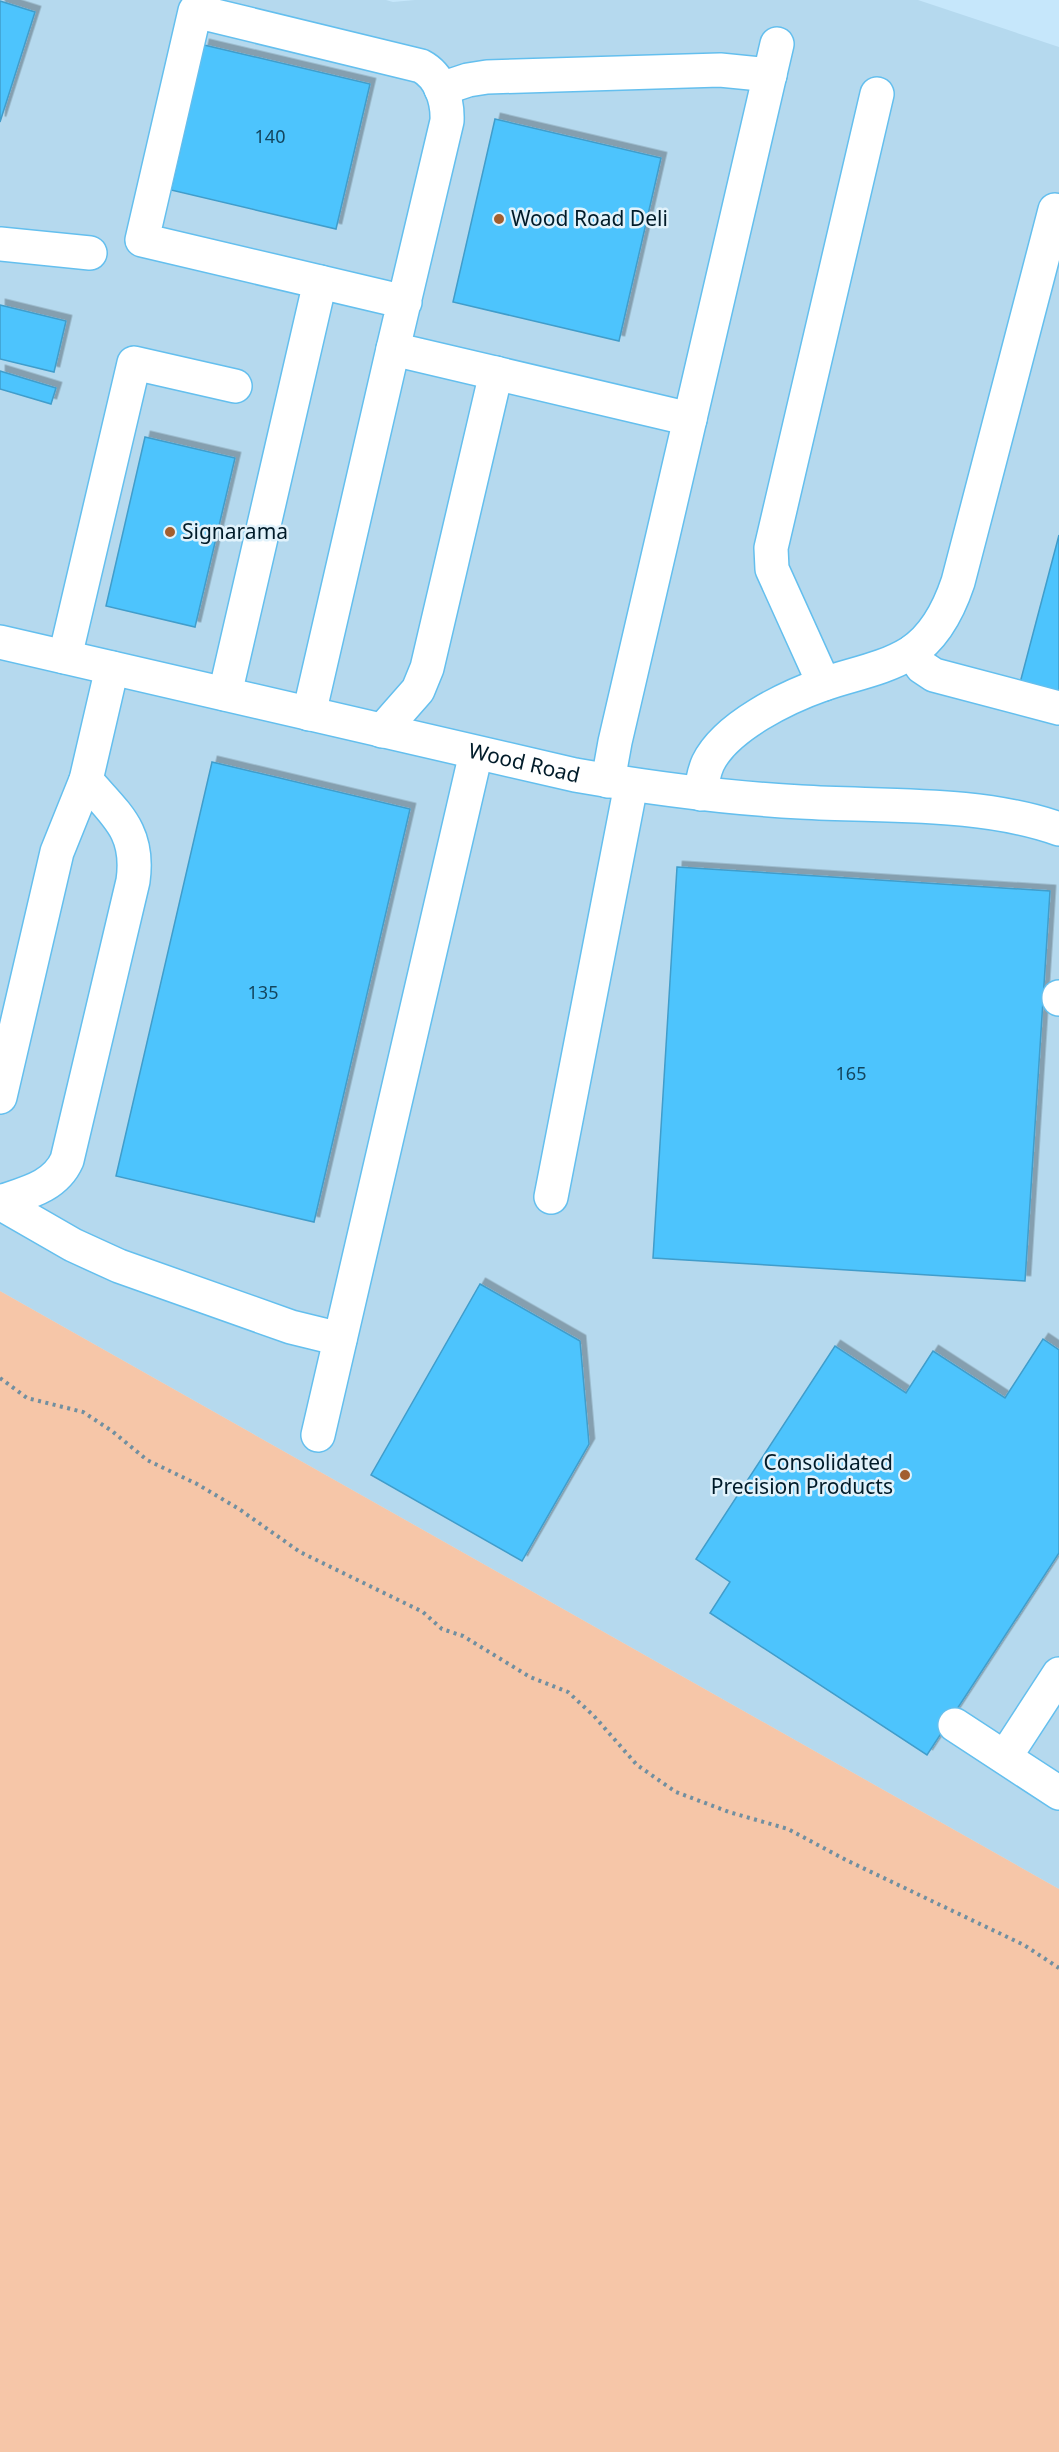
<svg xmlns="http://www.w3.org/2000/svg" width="1059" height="2452" viewBox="0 0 1059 2452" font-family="'Noto Sans',sans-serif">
	<defs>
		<filter id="shadow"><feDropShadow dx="5.5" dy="-5.5" stdDeviation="0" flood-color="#0004"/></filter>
	</defs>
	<rect width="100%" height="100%" fill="#c6e7fb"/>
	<path fill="#b5d9ee" d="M0,0H386L393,2L415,0H918L1059,47V1889L0,1291Z"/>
	<path fill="#f6c6a8" d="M0,1291L1059,1889V2452H0Z"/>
	<g fill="#4dc4fd" stroke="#409dcb" stroke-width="1.5" filter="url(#shadow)">
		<path d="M0,1L35,12L0,122Z"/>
		<path d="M204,45L370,84L336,229L171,190Z"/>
		<path d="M495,119L661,158L619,341L453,302Z"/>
		<path d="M0,305L66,321L54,372L0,359Z"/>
		<path d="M0,371L56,388L51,404L0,389Z"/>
		<path d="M145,437L235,458L195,627L106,606Z"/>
		<path d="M1059,535V693L1020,683Z"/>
		<path d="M212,762L410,809L314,1222L116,1176Z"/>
		<path d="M677,867L1050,891L1025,1281L653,1258Z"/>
		<path d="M480,1284L580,1341L589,1444L522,1561L371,1475Z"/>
		<path d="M1043,1339L1059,1350V1553L927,1755L710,1613L730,1582L696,1559L835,1346L906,1393L933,1351L1005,1398Z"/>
	</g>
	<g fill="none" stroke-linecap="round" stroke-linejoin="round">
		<defs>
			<g id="minor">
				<path d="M441,89L468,80L487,77L720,70L770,75"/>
				<path d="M0,244L90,253"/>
				<path d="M393,349L690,419"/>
				<path id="s1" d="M0,642L575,775C650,788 725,798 801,802C884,807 980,801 1059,829"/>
				<path d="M912,652L922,667L934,675L1059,708"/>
				<path d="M65,657L134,363L235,386"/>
				<path d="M824,684L772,569L771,548L877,94"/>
				<path d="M225,694L320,282"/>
				<path d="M309,714L393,349L447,121C448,100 440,76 421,66L195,11L142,240L405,302"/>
				<path d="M382,731L418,690L427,668L496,373"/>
				<path d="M608,781L615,742L777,44"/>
				<path d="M701,794C702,783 704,772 708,763C726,726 787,697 824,684C853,674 884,669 910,653C935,637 949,609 958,582L1055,210L1059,211"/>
				<path d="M1059,999V997"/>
				<path d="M0,1097L57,852L86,780L112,668"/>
				<path d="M551,1197L631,785"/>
				<path d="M0,1202C26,1193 55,1187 67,1160L133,881C140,831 116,815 86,780"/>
				<path d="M0,1203L73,1245L119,1266L291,1327L340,1339"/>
				<path d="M318,1435L476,753"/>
				<path d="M955,1725L1059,1793"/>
				<path d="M1005,1757L1059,1674"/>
			</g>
		</defs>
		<use href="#minor" stroke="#64bfee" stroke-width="36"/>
		<path stroke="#718fa0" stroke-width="4" stroke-dasharray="3 4.5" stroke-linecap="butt" d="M0,1378L27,1398L83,1412L112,1431L147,1460L197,1484L239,1509L300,1552L423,1612L442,1629L463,1636L530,1677L568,1692L594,1716L637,1765L676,1792L729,1812L788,1829L846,1860L1024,1945L1059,1968"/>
		<use href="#minor" stroke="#fff" stroke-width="33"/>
	</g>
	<g fill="#a25e2f" stroke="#e1f2fb" stroke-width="2">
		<circle cx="499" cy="219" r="6"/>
		<circle cx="170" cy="532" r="6"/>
		<circle cx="905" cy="1475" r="6"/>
	</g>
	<g text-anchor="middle" stroke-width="5" stroke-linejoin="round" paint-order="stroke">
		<g font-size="18" fill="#13455e">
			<text x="270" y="143">140</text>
			<text x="263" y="999">135</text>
			<text x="851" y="1080">165</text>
		</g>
		<g font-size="21" fill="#001b29" stroke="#e1f2fb" text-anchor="start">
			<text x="511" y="226">Wood Road Deli</text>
			<text x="182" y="539">Signarama</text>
			<text x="893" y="1470" text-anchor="end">Consolidated<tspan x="893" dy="24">Precision Products</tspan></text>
		</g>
		<g font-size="21" fill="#001b29" stroke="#e1f2fb">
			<text dy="7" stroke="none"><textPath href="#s1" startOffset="538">Wood Road</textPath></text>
		</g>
	</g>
</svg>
